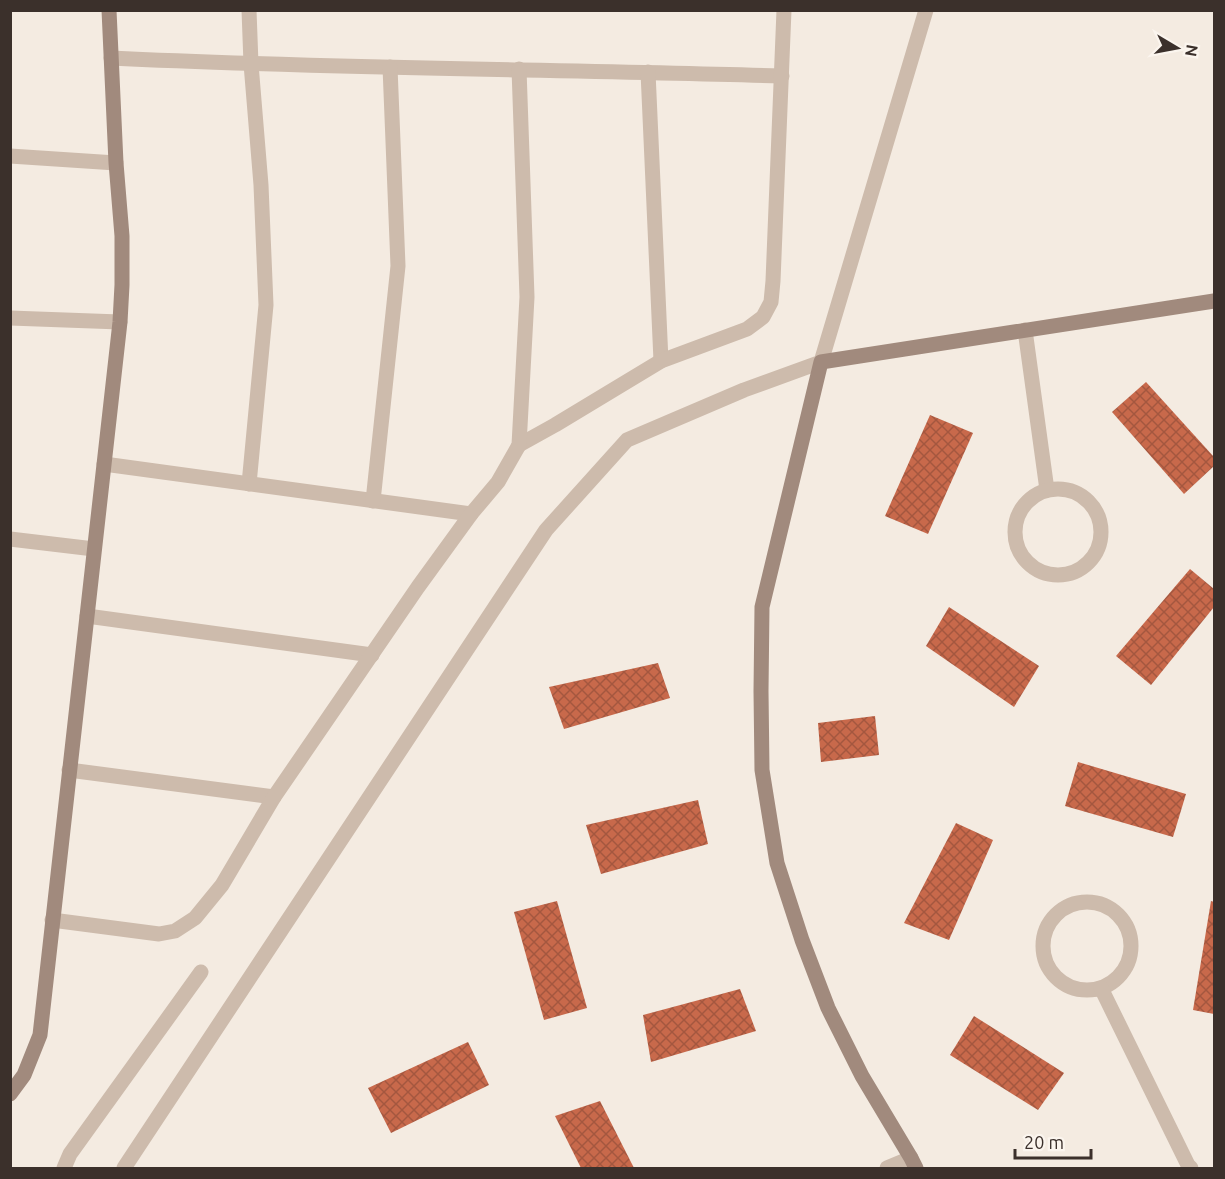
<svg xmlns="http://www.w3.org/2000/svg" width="1225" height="1179" viewBox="0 0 1225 1179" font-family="Ubuntu,sans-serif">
	<defs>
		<pattern id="building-cross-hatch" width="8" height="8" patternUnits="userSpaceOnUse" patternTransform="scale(1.5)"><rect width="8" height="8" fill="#c8694b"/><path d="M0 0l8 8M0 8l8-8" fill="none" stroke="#a4573f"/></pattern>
	</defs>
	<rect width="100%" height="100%" fill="#f4ebe1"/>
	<g fill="url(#building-cross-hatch)">
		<path d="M1146,382L1214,457V466L1184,494L1112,412Z"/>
		<path d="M930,415L973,433L928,534L885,516Z"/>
		<path d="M1190,569L1214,589V607L1151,685L1116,656Z"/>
		<path d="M949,607L1039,666L1014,707L926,646Z"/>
		<path d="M658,663L670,698L564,729L549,687Z"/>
		<path d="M875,716L879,755L821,762L818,723Z"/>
		<path d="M1078,762L1186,794L1173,837L1065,806Z"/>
		<path d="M698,800L708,844L601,874L586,825Z"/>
		<path d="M956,823L993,840L949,940L904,923Z"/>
		<path d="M557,901L587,1008L544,1020L514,912Z"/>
		<path d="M1211,901L1214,902V1014L1193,1010Z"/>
		<path d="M740,989L756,1031L651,1062L643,1015Z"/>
		<path d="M974,1016L1064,1073L1038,1110L950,1055Z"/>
		<path d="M468,1042L489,1085L391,1133L368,1088Z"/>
		<path d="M600,1101L634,1168H581L555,1116Z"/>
	</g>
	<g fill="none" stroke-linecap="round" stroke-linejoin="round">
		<g stroke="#cdbbac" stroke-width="15">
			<path d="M1025,330L1047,490"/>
			<circle cx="1058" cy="532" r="43"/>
			<circle cx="1087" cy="946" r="44"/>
			<path d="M1101,988L1188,1165L1191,1168"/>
			<path d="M64,1168L70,1154L201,972"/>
			<path d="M124,1168L546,530L627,440L744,390L821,362L926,10"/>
			<path d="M887,1168L911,1158"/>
		</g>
		<g stroke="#cdbbac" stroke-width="15">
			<path d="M249,10L251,64L261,185L266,305L249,484"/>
			<path d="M111,58C334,69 558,69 782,76"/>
			<path d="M648,72L661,361"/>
			<path d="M10,156L116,163"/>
			<path d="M10,318L120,322"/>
			<path d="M519,445L555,425L661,361L747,329L763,317L771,302L773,281L784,10"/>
			<path d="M104,464L471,514"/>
			<path d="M373,501L398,266L390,67"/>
			<path d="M10,539L94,549"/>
			<path d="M87,616L372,655"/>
			<path d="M69,770L274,797"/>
			<path d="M52,920L159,934L175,931L195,918L222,885L274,797L418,587L471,514L498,482L519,445L527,297L519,69"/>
		</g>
		<g stroke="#a18a7d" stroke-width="15">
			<path d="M10,1094L24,1075L40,1035L120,322L122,285V236L116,163L109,10"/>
			<path d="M916,1168L911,1158L862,1076L828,1008L802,940L777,863L762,770L761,691L762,607L821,362L1214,301"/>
		</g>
	</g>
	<rect width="1225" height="1179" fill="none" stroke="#3b302b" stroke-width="24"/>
	<g transform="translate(1177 48) rotate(100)" stroke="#fbf5ee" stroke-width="4.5" paint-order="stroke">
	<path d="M0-4.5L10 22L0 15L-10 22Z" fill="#3b302b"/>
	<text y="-9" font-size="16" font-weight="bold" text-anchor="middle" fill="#3b302b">N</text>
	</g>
	<path d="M1015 1149v9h76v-9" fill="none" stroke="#3b302b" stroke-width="3"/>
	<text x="1024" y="1149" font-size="18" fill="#3b302b" stroke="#fbf5ee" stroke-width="4.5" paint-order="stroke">20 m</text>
</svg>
